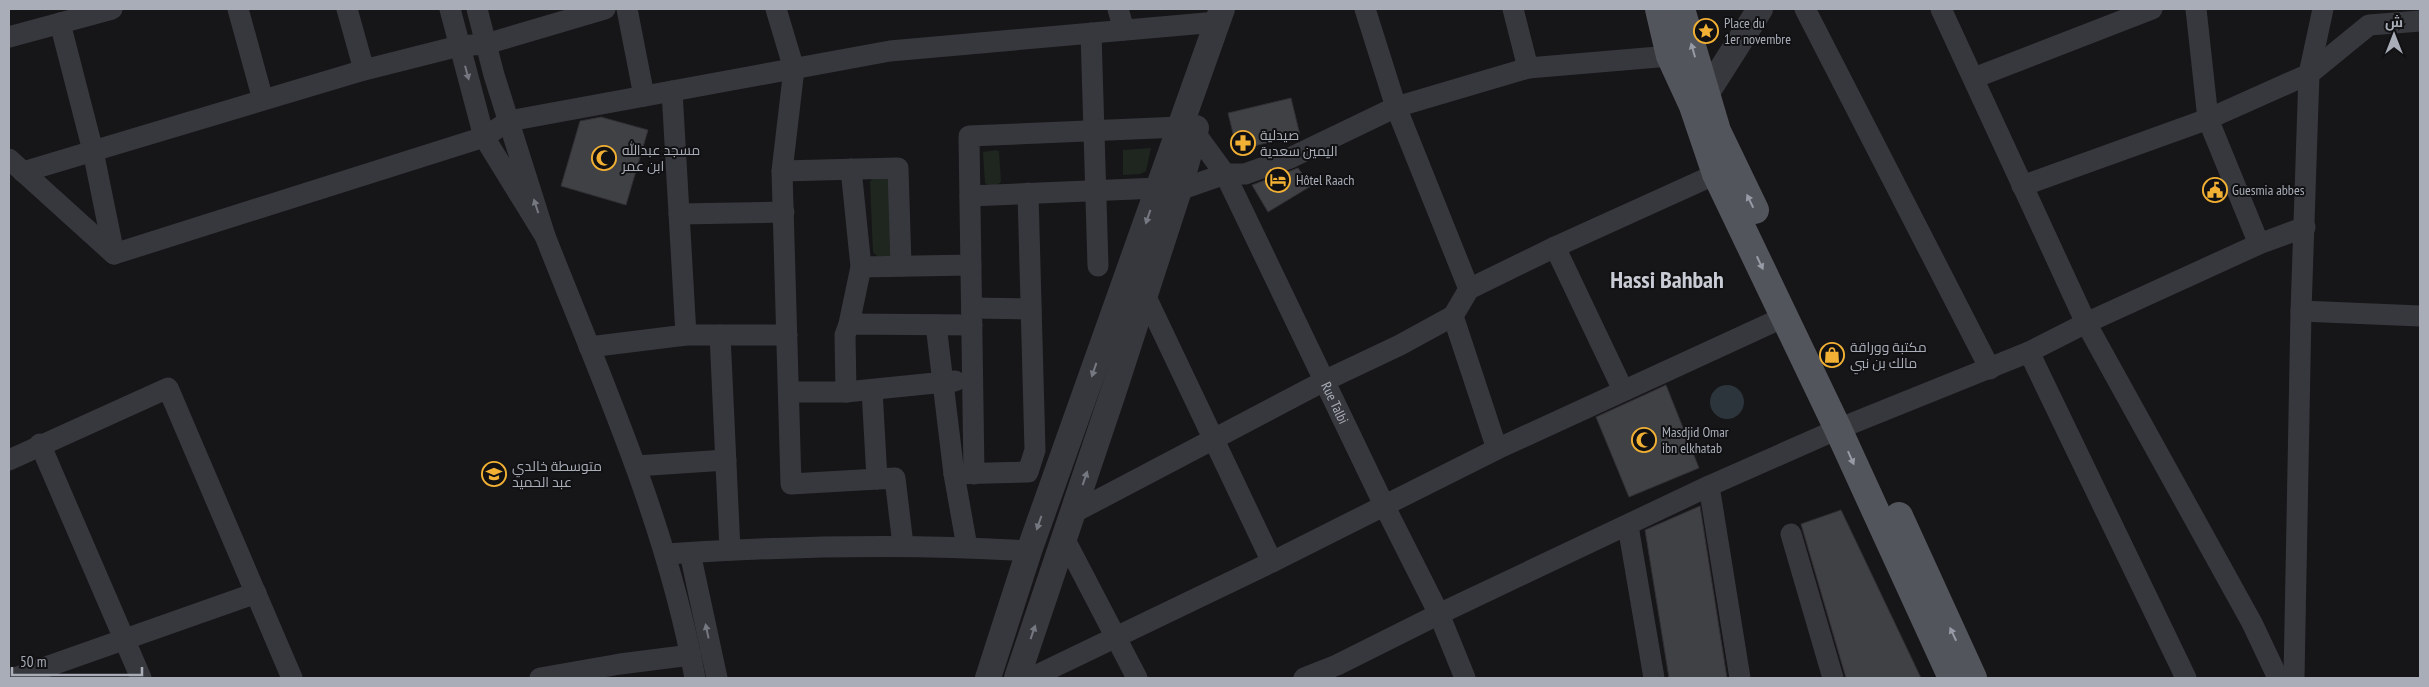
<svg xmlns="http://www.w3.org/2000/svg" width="2429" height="687" viewBox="0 0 2429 687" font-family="'PT Sans Narrow',Cairo,sans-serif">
	<rect width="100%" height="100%" fill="#161618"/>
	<g fill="#1e261f">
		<path d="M1151,148L1146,171L1140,174L1123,175V150Z"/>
		<path d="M996,150L999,151L1001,182C996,186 990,187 985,183L983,152Z"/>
		<path d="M888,178L889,183L891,256H877L873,252L870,182L872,179Z"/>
	</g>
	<circle fill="#2c353c" cx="1727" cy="402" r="17"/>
	<g fill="#404145" stroke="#303034">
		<path d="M1291,98L1300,135L1237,150L1228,113Z"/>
		<path d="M601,117L648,130L626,205L561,186L580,121Z"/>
		<path d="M1298,168L1311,186L1268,212L1252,185Z"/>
		<path d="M1666,385L1699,468L1629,497L1596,417Z"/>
		<path d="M1700,506L1727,678H1669L1645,530Z"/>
		<path d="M1841,510L1921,678H1846L1801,524Z"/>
	</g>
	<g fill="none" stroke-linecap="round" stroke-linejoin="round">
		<g stroke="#37383d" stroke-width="21">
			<path d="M238,9L263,100"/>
			<path d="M347,9L364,70"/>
			<path d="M450,9L484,137L545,236L494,75L477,9"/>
			<path d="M627,9L644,96"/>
			<path d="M776,9L794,69L782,171L791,484L895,478L903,545"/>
			<path d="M1118,9L1124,30"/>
			<path d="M1365,9L1396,107L1469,289"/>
			<path d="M1513,9L1528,68"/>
			<path d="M1805,9L1990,369"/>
			<path d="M1941,9L2086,323L2252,623L2278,678"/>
			<path d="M2196,9L2208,119L2259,244"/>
			<path d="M60,23L93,151L114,254"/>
			<path d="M1091,33L1098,266"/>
			<path d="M9,37L112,9"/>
			<path d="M1974,78L2152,9"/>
			<path d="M672,91L686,335"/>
			<path d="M9,159L114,254L484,137L509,121L890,51L1217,22"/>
			<path d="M782,171L898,168L901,266"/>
			<path d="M23,172L364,70L459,46L486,44L605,9"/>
			<path d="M2022,186L2208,119L2309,74L2369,25L2420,21"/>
			<path d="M970,196L1158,188L1179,190L1225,174H1245L1290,158L1396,107L1528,68L1670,56"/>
			<path d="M679,214L784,212"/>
			<path d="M545,236C602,381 667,524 695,678"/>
			<path d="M1555,247L1623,390"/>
			<path d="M861,267L971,265"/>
			<path d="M1145,295L1272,562"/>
			<path d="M972,308L1031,309"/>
			<path d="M2301,311L2420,316"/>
			<path d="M849,324L861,267L851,169"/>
			<path d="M936,325L954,474L967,547"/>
			<path d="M720,335L730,550"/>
			<path d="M589,347L686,335H787"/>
			<path d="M2029,352L2186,678"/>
			<path d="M872,390L877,479"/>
			<path d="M789,392H846L955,381"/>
			<path d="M846,392L845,335L849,324L972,325"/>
			<path d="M40,444L141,678"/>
			<path d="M1497,449L1453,316L1469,289L1555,247L1716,174"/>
			<path d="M9,460L168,388L292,678"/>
			<path d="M636,466L726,460"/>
			<path d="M954,474L1028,472L1035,450L1028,193"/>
			<path id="s1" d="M974,474L969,136L1180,127L1195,133L1225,174L1384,505L1439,614L1465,678"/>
			<path d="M1709,486L1740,678"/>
			<path d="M1073,513L1324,381L1400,345L1453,316"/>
			<path d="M1628,526L1654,678"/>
			<path d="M1791,534L1833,678"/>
			<path d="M1064,538L1137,678"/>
			<path d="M690,553L717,678"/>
			<path d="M666,554C787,546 909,543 1029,551"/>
			<path d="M15,678L256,593"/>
			<path d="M540,678L620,664L691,655"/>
			<path d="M1031,678L1272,562L1497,449L1784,317"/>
			<path d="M1304,678L1337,665L1439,614L1709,486L1838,429L2029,352L2086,323L2259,244L2305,227"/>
			<path d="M2294,678L2301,311L2309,74L2323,9"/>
		</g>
		<g stroke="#37383d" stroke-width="26">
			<path d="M1706,94L1760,9"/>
			<path d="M988,678L1029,551L1222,9"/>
			<path d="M1017,678L1113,393L1179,190L1196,128"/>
		</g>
		<g stroke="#53555c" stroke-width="28">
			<path d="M1659,9L1670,56L1693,106L1716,174L1838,429L1952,678"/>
			<path d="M1681,9L1717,131L1755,210"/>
			<path d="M1899,516L1973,678"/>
		</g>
	</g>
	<defs><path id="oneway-solid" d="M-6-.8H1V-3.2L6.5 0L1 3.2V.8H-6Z" transform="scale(1.25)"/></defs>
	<g fill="#979ba6">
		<use href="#oneway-solid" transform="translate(1693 50) rotate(-106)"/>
		<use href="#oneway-solid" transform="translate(1750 201) rotate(-116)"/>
		<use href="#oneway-solid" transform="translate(1760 263) rotate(65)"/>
		<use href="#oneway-solid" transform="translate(1851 458) rotate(66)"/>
		<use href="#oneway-solid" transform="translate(1953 634) rotate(-115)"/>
	</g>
	<g fill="#757881">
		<use href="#oneway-solid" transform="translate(467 73) rotate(75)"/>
		<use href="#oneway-solid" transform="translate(536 206) rotate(-108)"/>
		<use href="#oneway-solid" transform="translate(1148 217) rotate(109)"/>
		<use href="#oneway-solid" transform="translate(1094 370) rotate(109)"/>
		<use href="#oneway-solid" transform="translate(1085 478) rotate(-71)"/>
		<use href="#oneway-solid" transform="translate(1039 523) rotate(109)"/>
		<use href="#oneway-solid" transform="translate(707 631) rotate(-102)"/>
		<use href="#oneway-solid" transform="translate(1033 632) rotate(-71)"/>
	</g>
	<defs>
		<symbol id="sight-ring" viewBox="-11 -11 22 22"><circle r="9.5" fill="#111113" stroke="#f2b134" stroke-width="1.5"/><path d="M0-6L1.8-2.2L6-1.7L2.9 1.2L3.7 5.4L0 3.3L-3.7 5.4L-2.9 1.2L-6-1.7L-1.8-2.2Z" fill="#f2b134"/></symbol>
		<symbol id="pharmacy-ring" viewBox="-11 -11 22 22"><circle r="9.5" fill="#111113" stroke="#f2b134" stroke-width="1.5"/><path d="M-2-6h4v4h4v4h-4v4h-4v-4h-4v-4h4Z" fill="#f2b134"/></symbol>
		<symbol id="mosque-ring" viewBox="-11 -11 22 22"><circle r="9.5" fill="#111113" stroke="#f2b134" stroke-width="1.5"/><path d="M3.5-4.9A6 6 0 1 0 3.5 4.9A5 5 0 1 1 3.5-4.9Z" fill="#f2b134"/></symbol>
		<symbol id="hotel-ring" viewBox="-11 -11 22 22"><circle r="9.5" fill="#111113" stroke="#f2b134" stroke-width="1.5"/><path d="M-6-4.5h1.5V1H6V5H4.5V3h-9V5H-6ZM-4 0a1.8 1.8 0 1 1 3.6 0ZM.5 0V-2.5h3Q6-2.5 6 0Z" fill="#f2b134"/></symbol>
		<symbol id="civic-ring" viewBox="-11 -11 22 22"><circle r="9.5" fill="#111113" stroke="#f2b134" stroke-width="1.5"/><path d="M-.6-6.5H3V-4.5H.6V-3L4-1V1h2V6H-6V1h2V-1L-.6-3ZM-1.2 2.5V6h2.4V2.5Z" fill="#f2b134"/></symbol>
		<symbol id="shop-ring" viewBox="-11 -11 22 22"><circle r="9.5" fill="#111113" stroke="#f2b134" stroke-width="1.5"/><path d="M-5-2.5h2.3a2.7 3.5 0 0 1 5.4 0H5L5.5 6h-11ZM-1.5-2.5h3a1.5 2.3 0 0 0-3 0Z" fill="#f2b134"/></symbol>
		<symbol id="school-ring" viewBox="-11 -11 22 22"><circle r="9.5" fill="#111113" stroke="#f2b134" stroke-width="1.5"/><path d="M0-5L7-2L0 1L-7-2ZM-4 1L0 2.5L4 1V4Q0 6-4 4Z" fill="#f2b134"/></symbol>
	</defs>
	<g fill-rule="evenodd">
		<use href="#sight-ring" x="1692" y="17" width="28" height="28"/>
		<use href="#pharmacy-ring" x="1229" y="129" width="28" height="28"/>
		<use href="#mosque-ring" x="590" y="144" width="28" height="28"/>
		<use href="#hotel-ring" x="1264" y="166" width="28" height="28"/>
		<use href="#civic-ring" x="2201" y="176" width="28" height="28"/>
		<use href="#shop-ring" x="1818" y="341" width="28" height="28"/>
		<use href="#mosque-ring" x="1630" y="426" width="28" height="28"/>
		<use href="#school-ring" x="480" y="460" width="28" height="28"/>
	</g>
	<g text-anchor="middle" stroke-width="4" stroke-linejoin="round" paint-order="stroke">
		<g font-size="14" fill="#a8adb8" stroke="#111113" text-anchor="start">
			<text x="1724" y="28">Place du<tspan x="1724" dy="16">1er novembre</tspan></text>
			<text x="1260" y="140">صيدلية<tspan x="1260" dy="16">اليمين سعدية</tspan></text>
			<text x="622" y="155">مسجد عبدالله<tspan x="622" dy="16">ابن عمر</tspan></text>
			<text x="1296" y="185">Hôtel Raach</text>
			<text x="2232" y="195">Guesmia abbes</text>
			<text x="1850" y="352">مكتبة ووراقة<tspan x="1850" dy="16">مالك بن نبي</tspan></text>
			<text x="1662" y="437">Masdjid Omar<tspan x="1662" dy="16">ibn elkhatab</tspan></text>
			<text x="512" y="471">متوسطة خالدي<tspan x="512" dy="16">عبد الحميد</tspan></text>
		</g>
		<g font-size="14" fill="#a8adb8" stroke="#111113">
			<text dy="5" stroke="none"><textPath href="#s1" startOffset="870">Rue Talbi</textPath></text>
		</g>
		<g font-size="24" font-weight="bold" fill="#c9ccd4" stroke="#111113">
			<text x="1667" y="288">Hassi Bahbah</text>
		</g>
	</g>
	<rect width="2429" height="687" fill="none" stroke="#a8adb8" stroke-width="20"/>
	<g transform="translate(2394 35)" stroke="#111113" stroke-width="4" paint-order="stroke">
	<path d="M0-4L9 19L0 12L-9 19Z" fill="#a8adb8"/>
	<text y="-8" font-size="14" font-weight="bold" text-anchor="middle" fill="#a8adb8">ش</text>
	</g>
	<path d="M12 667v8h130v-8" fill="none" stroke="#a8adb8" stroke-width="2.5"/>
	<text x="20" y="667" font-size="15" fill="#a8adb8" stroke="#111113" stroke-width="4" paint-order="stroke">50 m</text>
</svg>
